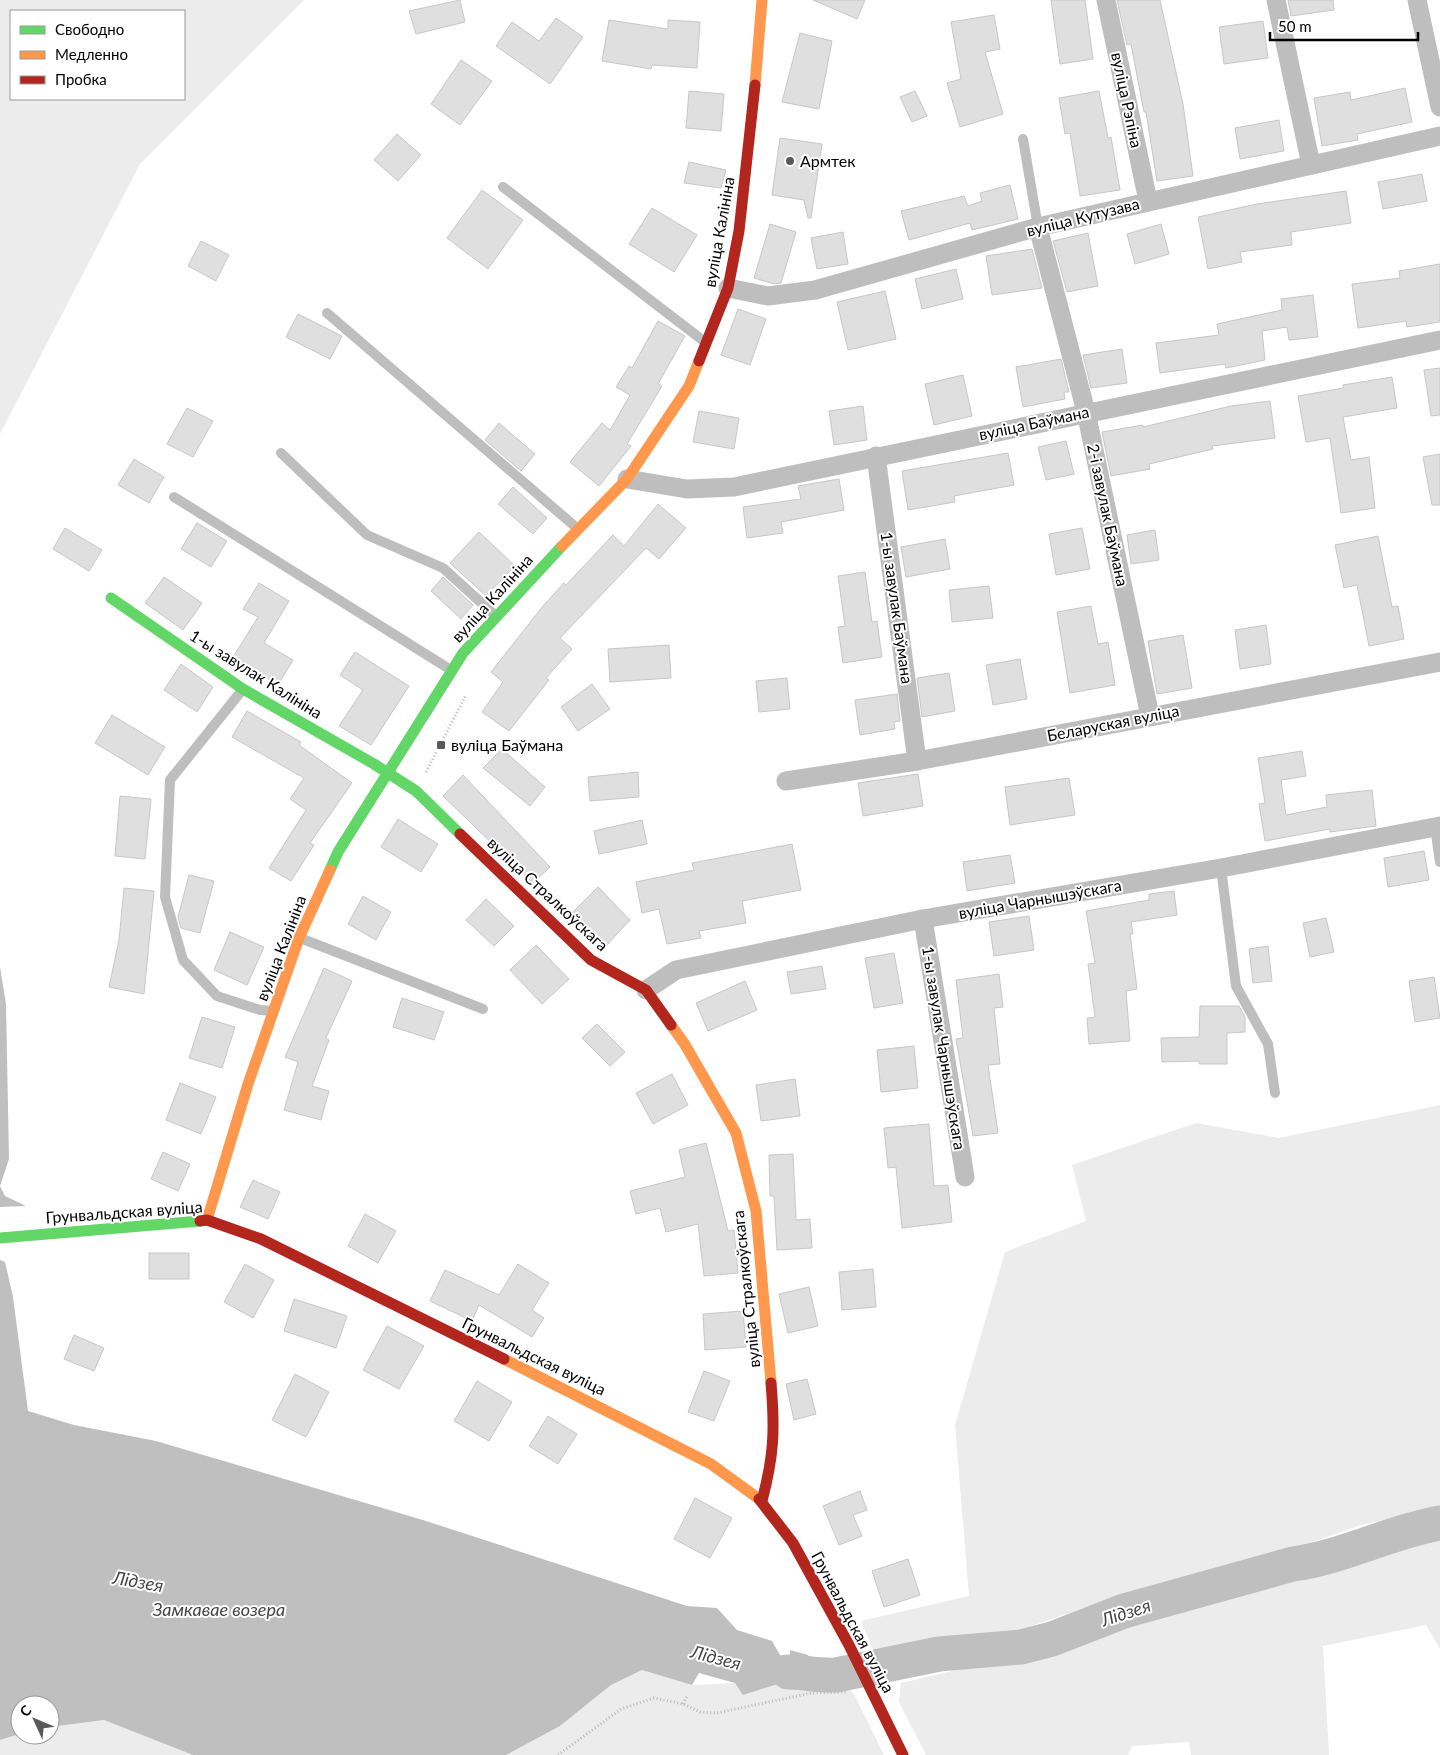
<svg xmlns="http://www.w3.org/2000/svg" width="1440" height="1755" viewBox="0 0 1440 1755" font-family="Lato,sans-serif">
	<rect width="100%" height="100%" fill="#fff"/>
	<g fill="#ececec" fill-rule="evenodd">
		<path d="M0,0H304L140,164L0,434ZM11,11H184V99H11Z"/>
		<path d="M1440,1105V1507L1361,1525L1268,1558L1153,1585L1028,1627L892,1657L876,1656L861,1621L969,1596L955,1425L1005,1252L1086,1221L1072,1165L1196,1123L1279,1138Z"/>
		<path d="M1440,1536V1649L1426,1625L1323,1646L1329,1755H1191L1189,1742L1132,1746L1128,1755H926L899,1702L901,1683L1037,1651L1162,1610L1282,1585L1368,1554Z"/>
		<path d="M642,1670L692,1685L735,1683L759,1690L800,1677L840,1682L854,1694L884,1755H506L560,1726L611,1685Z"/>
		<path d="M104,1720L193,1755H0V1740L20,1734L50,1735V1727Z"/>
	</g>
	<g fill="#bfbfbf">
		<path d="M0,967L6,1004L9,1159L0,1186L5,1196L26,1206L0,1207Z"/>
		<path d="M0,1260L5,1262L13,1297L28,1411L74,1425L156,1441L423,1520L687,1606L717,1608L737,1630L772,1641L780,1655L790,1657V1650L808,1655L811,1660L830,1663L840,1682L800,1677L743,1695L735,1683L699,1673L692,1685L642,1670L611,1685L560,1726L506,1755H193L104,1720L50,1727V1705H20V1734L0,1740Z"/>
	</g>
	<g fill="none" stroke-linecap="round" stroke-linejoin="round">
		<path stroke="#bfbfbf" stroke-width="35" d="M788,1672C804,1672 819,1676 836,1675L939,1654L1021,1647L1052,1639L1124,1611L1293,1564C1344,1557 1389,1532 1440,1523"/>
	</g>
	<g fill="#dfdfdf" stroke="#c7c7c7">
		<path d="M460,0L465,22L416,34L409,11Z"/>
		<path d="M813,0H865L857,19Z"/>
		<path d="M1051,0H1085L1093,59L1060,64Z"/>
		<path d="M1117,0H1160L1183,104L1193,176L1157,181L1146,112H1144L1131,44L1127,45Z"/>
		<path d="M1288,0H1333L1334,10L1291,16Z"/>
		<path d="M994,15L1000,49L985,52L1003,114L960,127L947,83L961,79L951,22Z"/>
		<path d="M556,18L583,37L550,84L496,46L512,22L539,41Z"/>
		<path d="M609,20L668,29V20L700,22L697,68L652,65L651,69L602,61Z"/>
		<path d="M1263,21L1268,58L1224,64L1219,27Z"/>
		<path d="M800,33L832,41L819,109L782,102Z"/>
		<path d="M461,60L492,81L460,125L431,104Z"/>
		<path d="M1405,88L1412,122L1357,134L1358,140L1322,146L1314,98L1350,92L1351,100Z"/>
		<path d="M689,91L724,94L721,131L686,128Z"/>
		<path d="M915,91L927,116L912,122L900,97Z"/>
		<path d="M1099,91L1108,138L1111,137L1120,190L1080,196L1070,133L1065,134L1059,98Z"/>
		<path d="M1279,120L1284,151L1240,159L1235,128Z"/>
		<path d="M397,134L421,155L398,181L374,160Z"/>
		<path d="M780,138L822,144L811,218H808L804,200L772,195Z"/>
		<path d="M689,162L726,170L721,188L684,183Z"/>
		<path d="M1422,174L1427,201L1383,209L1378,182Z"/>
		<path d="M1010,185L1018,219L972,230L970,223L909,240L901,211L964,196L968,206L982,201L980,193Z"/>
		<path d="M482,190L523,220L488,269L447,238Z"/>
		<path d="M1346,191L1351,223L1291,232L1292,245L1240,252L1242,262L1208,269L1198,217L1257,204Z"/>
		<path d="M652,208L697,235L674,272L629,244Z"/>
		<path d="M770,224L796,232L781,283L774,284L754,278Z"/>
		<path d="M1161,224L1169,254L1135,264L1127,234Z"/>
		<path d="M843,232L848,264L817,269L811,238Z"/>
		<path d="M1088,233L1098,286L1067,292L1053,241Z"/>
		<path d="M201,241L229,255L216,281L188,266Z"/>
		<path d="M1032,249L1042,288L992,295L986,256Z"/>
		<path d="M1440,264V322L1407,327L1406,321L1358,328L1352,284L1400,278L1399,271Z"/>
		<path d="M956,269L963,299L922,309L915,279Z"/>
		<path d="M885,291L896,339L848,350L837,302Z"/>
		<path d="M1313,295L1318,337L1289,340L1287,327L1262,331L1265,360L1226,368L1225,364L1160,373L1156,343L1219,335L1217,324L1282,310L1281,299Z"/>
		<path d="M738,309L766,319L750,365L721,355Z"/>
		<path d="M298,314L342,336L330,359L286,337Z"/>
		<path d="M658,321L685,336L658,384L662,386L627,444L631,446L599,486L570,462L602,423L610,430L630,395L616,387L629,366L632,368Z"/>
		<path d="M1122,349L1127,383L1091,388L1083,355Z"/>
		<path d="M1061,359L1069,392H1064L1065,399L1023,407L1016,367Z"/>
		<path d="M1440,368V415L1431,416L1424,370Z"/>
		<path d="M963,375L972,416L934,425L925,384Z"/>
		<path d="M1392,377L1397,408L1343,417L1351,460L1369,457L1375,508L1341,513L1330,438L1306,442L1298,396L1343,388V385Z"/>
		<path d="M1270,401L1275,438L1212,446L1213,449L1149,464L1150,469L1111,476L1102,432L1143,425V427L1231,406Z"/>
		<path d="M863,406L867,440L834,445L829,411Z"/>
		<path d="M187,408L213,421L193,457L167,444Z"/>
		<path d="M699,411L739,418L734,449L693,442Z"/>
		<path d="M499,423L535,454L521,471L485,440Z"/>
		<path d="M1066,441L1074,474L1046,480L1038,447Z"/>
		<path d="M1008,453L1014,485L954,496L955,502L908,510L902,471Z"/>
		<path d="M1440,454V505H1432L1423,457Z"/>
		<path d="M134,459L164,477L149,503L118,485Z"/>
		<path d="M839,479L844,510L781,522L783,533L747,538L743,507L801,499L798,486Z"/>
		<path d="M513,487L547,518L533,534L498,504Z"/>
		<path d="M658,504L686,528L659,559L646,548L560,638L572,649L546,678L549,680L509,731L482,712L503,682L491,672L543,606L564,583L566,585L613,535L624,546Z"/>
		<path d="M197,523L227,541L211,567L181,549Z"/>
		<path d="M65,528L102,550L89,571L53,549Z"/>
		<path d="M1082,528L1090,569L1056,575L1049,534Z"/>
		<path d="M1155,530L1159,560L1131,564L1127,535Z"/>
		<path d="M479,532L515,566L486,596L450,563Z"/>
		<path d="M1378,536L1392,607L1398,606L1404,639L1369,646L1357,585L1344,588L1335,545Z"/>
		<path d="M945,539L950,569L906,577L901,547Z"/>
		<path d="M865,572L872,622L877,621L882,657L843,663L838,627L845,626L838,576Z"/>
		<path d="M164,577L202,603L183,630L145,603Z"/>
		<path d="M443,577L473,605L461,619L431,591Z"/>
		<path d="M259,583L289,601L264,643L293,660L278,685L233,657L258,617L243,609Z"/>
		<path d="M989,586L993,618L952,622L949,590Z"/>
		<path d="M1091,606L1098,644L1108,642L1115,685L1070,693L1057,612Z"/>
		<path d="M1266,625L1271,664L1240,669L1235,630Z"/>
		<path d="M1183,635L1192,688L1157,694L1148,641Z"/>
		<path d="M669,645L671,678L610,682L608,649Z"/>
		<path d="M355,652L409,686L371,745L339,726L363,690L340,675Z"/>
		<path d="M1020,659L1027,699L993,705L986,665Z"/>
		<path d="M181,664L213,687L197,712L164,690Z"/>
		<path d="M949,673L955,711L922,717L917,678Z"/>
		<path d="M787,678L790,709L759,712L756,681Z"/>
		<path d="M592,684L610,709L578,731L561,707Z"/>
		<path d="M897,694L900,721L894,722L895,729L860,735L855,700Z"/>
		<path d="M247,711L301,742L299,745L352,783L310,843L314,845L291,881L269,868L306,810L290,799L304,778L232,737Z"/>
		<path d="M112,715L165,747L148,775L95,743Z"/>
		<path d="M502,749L545,787L530,806L483,768Z"/>
		<path d="M1302,751L1306,776L1281,780L1286,815L1327,807L1326,795L1372,790L1376,826L1330,832V829L1265,841L1259,804L1265,803L1258,758Z"/>
		<path d="M638,772L639,797L590,801L588,777Z"/>
		<path d="M918,774L923,806L863,816L858,783Z"/>
		<path d="M463,775L550,867L533,883L443,796Z"/>
		<path d="M1069,778L1075,815L1010,825L1005,787Z"/>
		<path d="M120,796L151,799L145,859L115,856Z"/>
		<path d="M398,819L438,844L421,872L381,847Z"/>
		<path d="M642,820L647,844L599,854L594,831Z"/>
		<path d="M792,844L801,890L742,901L746,923L699,931L701,938L667,944L659,909L642,913L636,882L694,870L692,863Z"/>
		<path d="M1424,851L1429,880L1388,887L1384,858Z"/>
		<path d="M1010,855L1015,883L967,891L963,862Z"/>
		<path d="M189,875L214,881L200,933L181,928L178,917Z"/>
		<path d="M598,887L630,920L606,946L572,913Z"/>
		<path d="M124,888L154,891L144,994L109,987L119,940Z"/>
		<path d="M1174,891L1177,915L1131,922L1133,934H1130L1137,989L1126,991L1130,1041L1089,1044L1087,1018L1095,1017L1088,964L1095,963L1086,911L1149,900V894Z"/>
		<path d="M363,896L391,912L376,940L348,924Z"/>
		<path d="M486,899L514,926L494,946L466,920Z"/>
		<path d="M1029,916L1034,950L994,956L989,922Z"/>
		<path d="M1326,918L1334,952L1310,957L1303,923Z"/>
		<path d="M230,932L264,947L247,985L214,970Z"/>
		<path d="M536,945L569,979L542,1004L510,970Z"/>
		<path d="M1268,946L1272,981L1253,983L1249,949Z"/>
		<path d="M894,953L903,1003L874,1008L865,958Z"/>
		<path d="M822,966L826,989L791,994L787,972Z"/>
		<path d="M324,968L352,981L326,1038L329,1040L312,1086L329,1091L321,1120L284,1110L298,1062L285,1057Z"/>
		<path d="M999,974L1003,1007L994,1008L1000,1064L988,1065L998,1133L973,1136L956,1039L963,1038L956,980Z"/>
		<path d="M1434,977L1440,1018L1415,1022L1409,981Z"/>
		<path d="M745,981L757,1010L708,1031L696,1003Z"/>
		<path d="M402,998L444,1012L434,1040L393,1027Z"/>
		<path d="M1200,1006H1239L1245,1017V1032L1227,1033V1064H1199V1061L1162,1062L1161,1038L1199,1037Z"/>
		<path d="M202,1017L235,1027L222,1068L189,1058Z"/>
		<path d="M597,1024L625,1052L610,1066L582,1038Z"/>
		<path d="M914,1046L918,1088L881,1092L877,1050Z"/>
		<path d="M672,1074L688,1105L653,1124L636,1093Z"/>
		<path d="M795,1079L800,1116L761,1121L756,1085Z"/>
		<path d="M180,1083L216,1097L201,1134L166,1120Z"/>
		<path d="M929,1124L934,1186L948,1185L952,1222L902,1228L896,1167L888,1168L884,1128Z"/>
		<path d="M706,1143L728,1231L734,1230L738,1273L704,1276L698,1224L666,1232L660,1208L636,1214L630,1191L685,1177L679,1150Z"/>
		<path d="M163,1152L190,1164L178,1191L151,1179Z"/>
		<path d="M793,1154L796,1220L810,1219L812,1248L777,1250L774,1196H770L769,1155Z"/>
		<path d="M253,1180L280,1192L268,1219L240,1207Z"/>
		<path d="M365,1214L396,1231L378,1263L348,1246Z"/>
		<rect x="149" y="1253" width="40" height="26"/>
		<path d="M245,1264L274,1280L253,1318L224,1302Z"/>
		<path d="M518,1264L549,1283L532,1310L544,1318L532,1337L479,1305L472,1321L430,1301L445,1270L499,1295Z"/>
		<path d="M873,1269L876,1307L842,1310L839,1272Z"/>
		<path d="M809,1287L818,1326L788,1333L779,1294Z"/>
		<path d="M294,1299L347,1316L336,1348L284,1331Z"/>
		<path d="M743,1311L746,1347L705,1350L703,1314Z"/>
		<path d="M387,1326L424,1346L399,1389L363,1370Z"/>
		<path d="M74,1335L104,1348L94,1371L64,1359Z"/>
		<path d="M704,1371L730,1381L714,1421L688,1412Z"/>
		<path d="M295,1374L329,1392L306,1437L272,1420Z"/>
		<path d="M807,1379L816,1414L794,1420L786,1384Z"/>
		<path d="M477,1381L512,1402L489,1441L454,1421Z"/>
		<path d="M548,1416L577,1434L558,1464L529,1446Z"/>
		<path d="M860,1491L867,1510L853,1515L862,1536L839,1545L823,1506Z"/>
		<path d="M695,1498L732,1518L710,1558L674,1539Z"/>
		<path d="M908,1559L920,1595L884,1607L872,1571Z"/>
	</g>
	<g fill="none" stroke-linecap="round" stroke-linejoin="round">
		<g stroke="#b9b9b9" stroke-width="3" stroke-dasharray="1 2.5" stroke-linecap="butt">
			<path d="M426,772L466,695"/>
			<path d="M683,1704L687,1696"/>
			<path d="M558,1755L621,1709L654,1698L683,1704L700,1712L717,1713L811,1693L848,1692"/>
		</g>
		<g stroke="#bebebe" stroke-width="10">
			<path d="M1023,139L1038,227"/>
			<path d="M503,187L705,342"/>
			<path d="M327,313L578,529"/>
			<path d="M281,453L367,535L443,568L497,617"/>
			<path d="M174,497L451,670"/>
			<path d="M243,689L170,780L165,897L183,960L217,996L260,1010L272,1011"/>
			<path d="M1435,827L1440,862"/>
			<path d="M1221,868L1236,986L1268,1044L1275,1093"/>
			<path d="M300,938L483,1009"/>
		</g>
		<g stroke="#bebebe" stroke-width="19">
			<path d="M1106,0L1148,201"/>
			<path d="M1276,0L1311,165"/>
			<path d="M1417,0L1440,107"/>
			<path d="M1038,227L1086,412L1150,716"/>
			<path d="M728,288L768,296L815,290L1038,227L1440,136"/>
			<path d="M876,456L917,761"/>
			<path d="M627,479L687,489L734,487L1440,340"/>
			<path d="M786,781L917,761L1440,662"/>
			<path d="M923,919L965,1177"/>
			<path d="M646,990L676,970L923,919L1221,868L1440,826"/>
		</g>
		<g stroke="#63d668" stroke-width="11">
			<path d="M111,598L243,689L374,764L416,791L460,834"/>
			<path d="M330,870L338,852L463,653L562,546"/>
			<path d="M0,1238L200,1221"/>
		</g>
		<g stroke="#ff974d" stroke-width="11">
			<path d="M755,85L762,0"/>
			<path d="M562,546L627,479L689,386L699,361"/>
			<path d="M671,1025L684,1043L736,1133L756,1211L771,1383"/>
			<path d="M207,1220L248,1084L299,938L330,870"/>
			<path d="M504,1359L711,1464L759,1499"/>
		</g>
		<g stroke="#b3261e" stroke-width="11">
			<path d="M699,361L728,288L739,231L755,85"/>
			<path d="M460,834L591,960L646,990L671,1025"/>
			<path d="M200,1221L207,1220L261,1239L504,1359"/>
			<path d="M759,1499L793,1543L849,1645L903,1755"/>
			<path d="M762,1501C774,1455 775,1430 771,1383"/>
		</g>
	</g>
	<g fill="#595959" stroke="#fff" stroke-width="2">
		<circle cx="790" cy="161" r="5"/>
		<rect x="436" y="740" width="10" height="10" rx="2.5"/>
	</g>
	<g text-anchor="middle" stroke-width="4" stroke-linejoin="round" paint-order="stroke">
		<g font-size="16" fill="#000" stroke="#fff">
			<text transform="translate(1127 100) rotate(78)" y="6">вуліца Рэпіна</text>
			<text transform="translate(1083 217) rotate(-14)" y="6">вуліца Кутузава</text>
			<text transform="translate(719 232) rotate(-80)" y="6">вуліца Калініна</text>
			<text transform="translate(1034 423) rotate(-12)" y="6">вуліца Баўмана</text>
			<text transform="translate(1108 515) rotate(78)" y="6">2-і завулак Баўмана</text>
			<text transform="translate(492 598) rotate(-48)" y="6">вуліца Калініна</text>
			<text transform="translate(897 608) rotate(82)" y="6">1-ы завулак Баўмана</text>
			<text transform="translate(256 674) rotate(32)" y="6">1-ы завулак Калініна</text>
			<text transform="translate(1113 723) rotate(-11)" y="6">Беларуская вуліца</text>
			<text transform="translate(548 894) rotate(43)" y="6">вуліца Стралкоўскага</text>
			<text transform="translate(1040 899) rotate(-10)" y="6">вуліца Чарнышэўскага</text>
			<text transform="translate(281 948) rotate(-69)" y="6">вуліца Калініна</text>
			<text transform="translate(944 1048) rotate(81)" y="6">1-ы завулак Чарнышэўскага</text>
			<text transform="translate(124 1212) rotate(-4)" y="6">Грунвальдская вуліца</text>
			<text transform="translate(746 1289) rotate(-96)" y="6">вуліца Стралкоўскага</text>
			<text transform="translate(534 1356) rotate(26)" y="6">Грунвальдская вуліца</text>
			<text transform="translate(853 1622) rotate(62)" y="6">Грунвальдская вуліца</text>
		</g>
		<g font-size="16" fill="#000" stroke="#fff" text-anchor="start">
			<text x="800" y="167">Армтек</text>
			<text x="451" y="751">вуліца Баўмана</text>
		</g>
		<g font-size="18" font-style="italic" fill="#444" stroke="#fff">
			<text transform="translate(138 1582) rotate(10)" y="6">Лідзея</text>
			<text x="219" y="1616">Замкавае возера</text>
			<text transform="translate(1126 1613) rotate(-18)" y="6">Лідзея</text>
			<text transform="translate(716 1658) rotate(15)" y="6">Лідзея</text>
		</g>
	</g>
	<rect x="10" y="10" width="175" height="90" fill="#ffffff" stroke="#999999"/>
	<rect x="20" y="26" width="25" height="8" fill="#63d668" stroke="#999999"/>
	<text x="55" y="35" font-size="15" fill="#000000">Свободно</text>
	<rect x="20" y="51" width="25" height="8" fill="#ff974d" stroke="#999999"/>
	<text x="55" y="60" font-size="15" fill="#000000">Медленно</text>
	<rect x="20" y="76" width="25" height="8" fill="#b3261e" stroke="#999999"/>
	<text x="55" y="85" font-size="15" fill="#000000">Пробка</text>
	<g transform="translate(35 1720) rotate(314)"><circle r="24" fill="#ffffff" stroke="#999999"/>
	<path d="M0-4L9 19L0 12L-9 19Z" fill="#595959"/>
	<text y="-8" font-size="14" font-weight="bold" text-anchor="middle" fill="#000000">С</text>
	</g>
	<path d="M1270 32v8h148v-8" fill="none" stroke="#000000" stroke-width="2.5"/>
	<text x="1278" y="32" font-size="15" fill="#000000" stroke="#ffffff" stroke-width="4" paint-order="stroke">50 m</text>
</svg>
